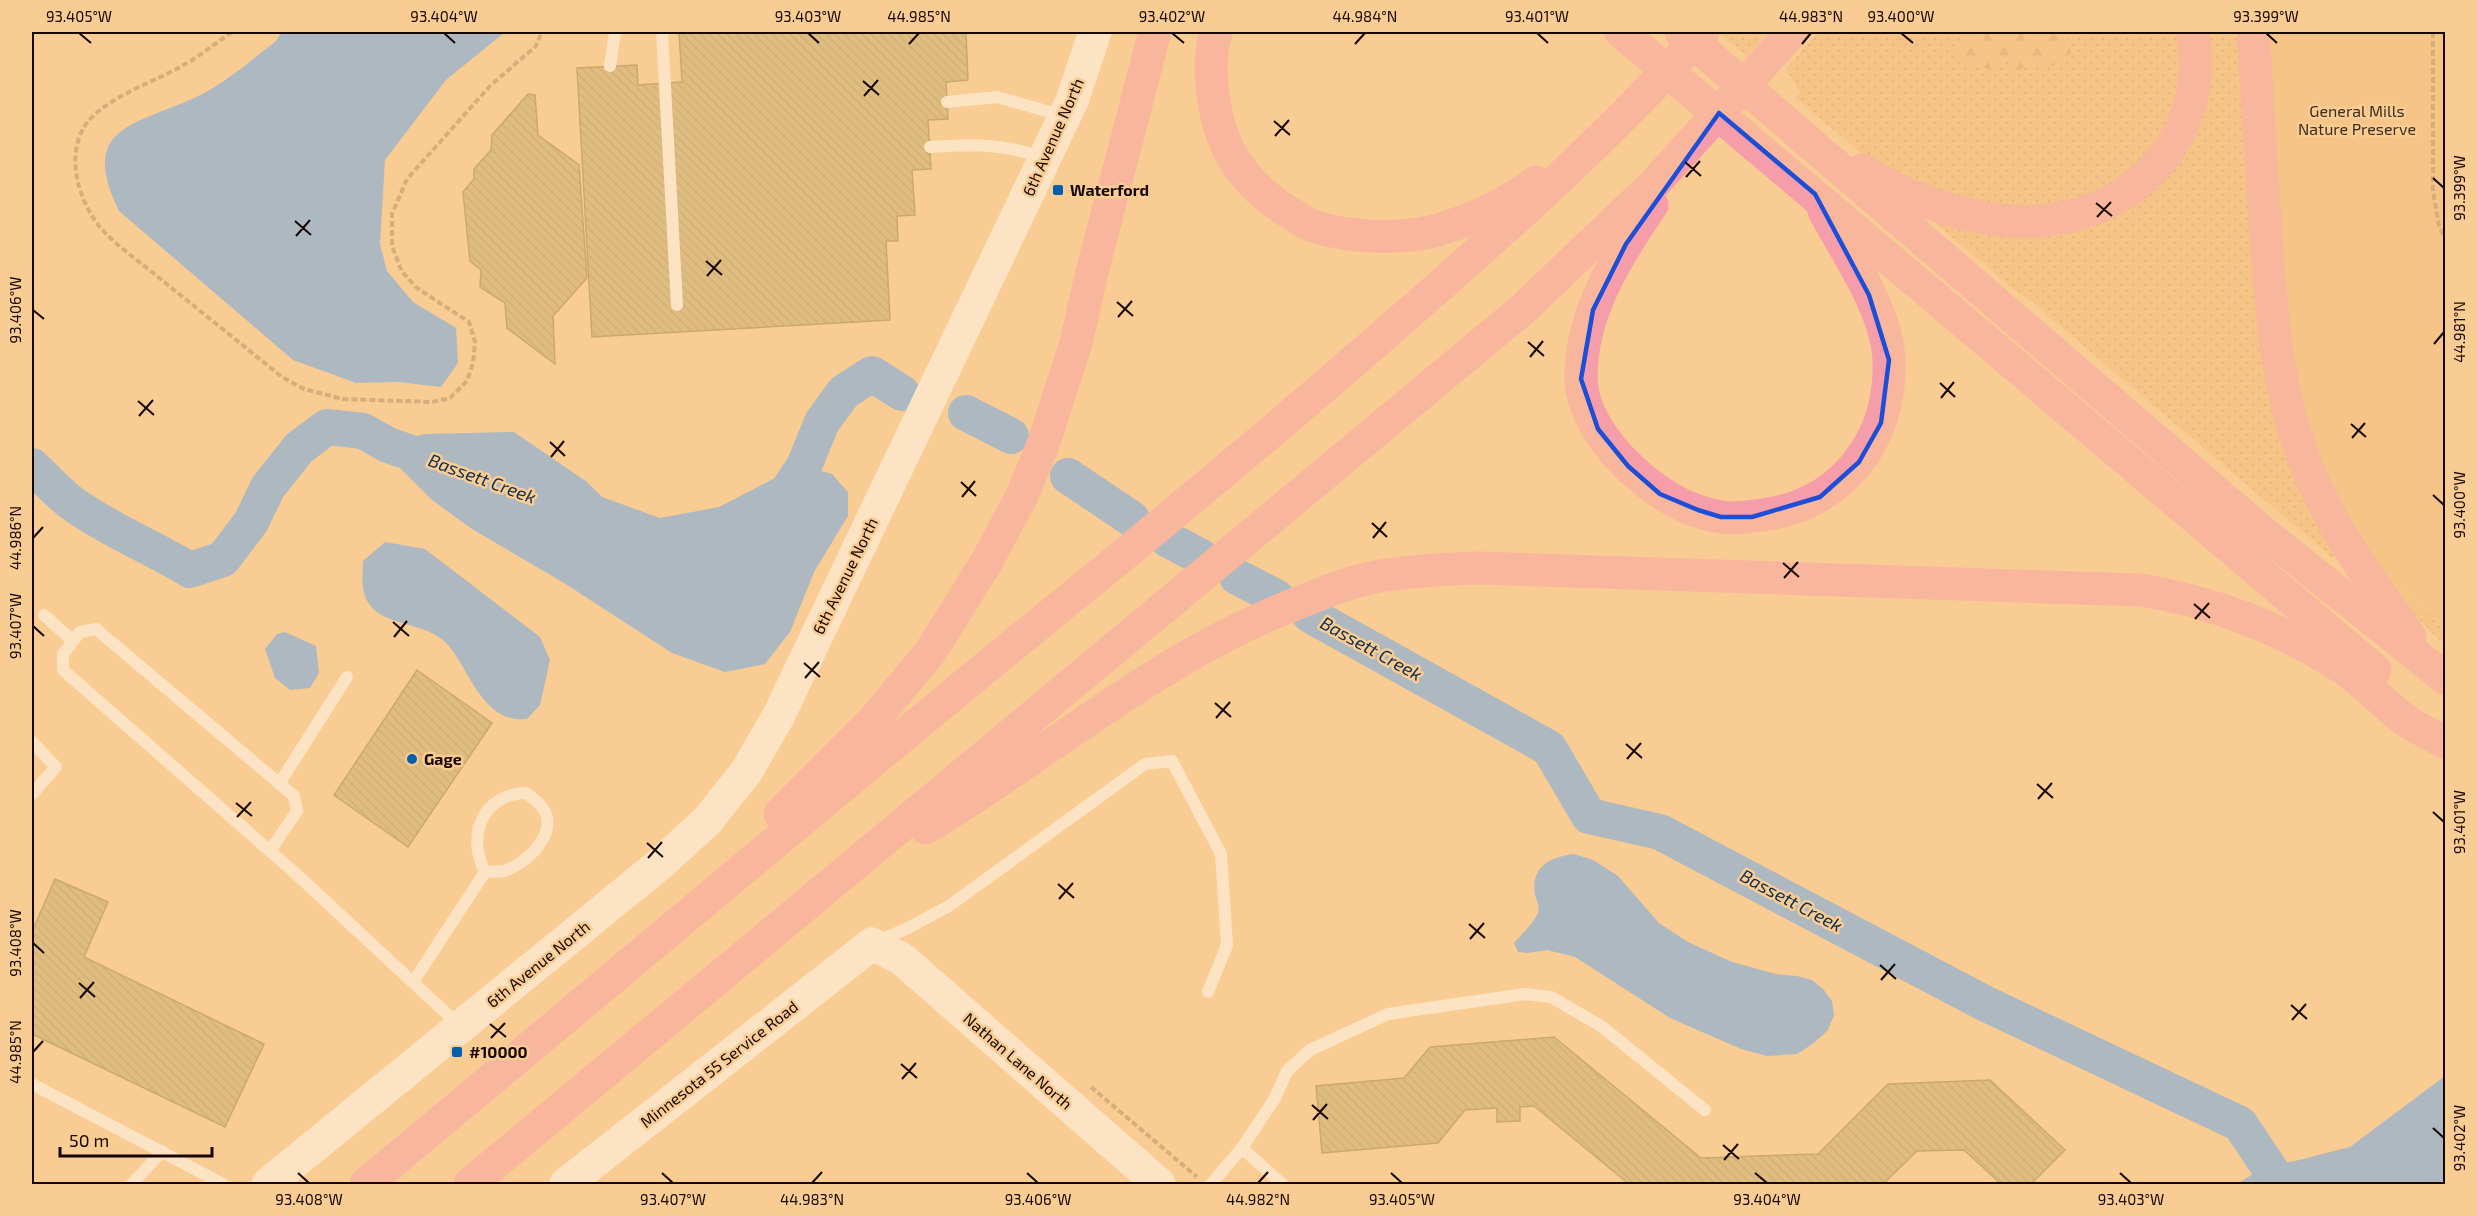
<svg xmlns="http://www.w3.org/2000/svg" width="2477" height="1216" viewBox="0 0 2477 1216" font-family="'Exo 2',sans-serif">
	<defs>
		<pattern id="grass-dots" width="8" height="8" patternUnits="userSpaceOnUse" patternTransform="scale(1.5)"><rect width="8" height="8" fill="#f1bb76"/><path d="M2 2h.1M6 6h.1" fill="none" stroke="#ce9f64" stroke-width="1.8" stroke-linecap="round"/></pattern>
		<pattern id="forest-firs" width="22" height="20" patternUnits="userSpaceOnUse" patternTransform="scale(1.5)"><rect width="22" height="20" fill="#f1bb76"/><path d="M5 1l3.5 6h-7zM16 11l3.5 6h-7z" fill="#ce9f64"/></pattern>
		<pattern id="building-back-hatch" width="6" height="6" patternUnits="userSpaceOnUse" patternTransform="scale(1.5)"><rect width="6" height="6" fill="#bfaa69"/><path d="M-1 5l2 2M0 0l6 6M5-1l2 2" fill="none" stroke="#a39159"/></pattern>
	</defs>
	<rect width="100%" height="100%" fill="#f9cc94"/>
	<g fill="url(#grass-dots)">
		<path d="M1718,32H1768L1747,56Z"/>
		<path d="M1818,32H1958L1961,37L2004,57L2014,70L2070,47L2065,34L2067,32H2185V90L2138,172L2055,208L1958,204L1865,156L1795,98L1800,92L1786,69Z"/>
		<path d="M2205,32H2245L2341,553L2334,559L2025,296H2022L1921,211L1952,218L2136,199Z"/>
		<path d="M2374,569L2445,630V645L2408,609Z"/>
	</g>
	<path fill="url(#forest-firs)" d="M1958,32H2067L2065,35L2071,53L2053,66L2048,63L2039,68L2028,63L2023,68L2014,71L2004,57C1996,78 1962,66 1951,51L1961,37Z"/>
	<path fill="#f1bb76" d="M2263,32H2445V630L2374,569L2326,488L2290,371Z"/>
	<g fill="#50a0f5">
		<path d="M282,32H505L446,80L385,160L380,244L387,271L413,302L456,328L458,363L441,387L398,382L356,383L293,360L119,211C75,121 144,125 204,93C229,80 252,59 275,42Z"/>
		<path d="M514,432L587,482L602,497L660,518L719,507L800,465L832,474L848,492V516L814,572L790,632L765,664L725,672L672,653L564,583L472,529L432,500L379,447L424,434Z"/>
		<path d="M385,542L425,549L540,637L550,660L540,705L527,719C483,724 471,672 448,645C432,625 395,626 377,612C360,599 362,581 363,561Z"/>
		<path d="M285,632L316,646L319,673L310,688L290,690L275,678L265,649L277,634Z"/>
		<path d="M1574,854L1593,860L1618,876L1659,923L1688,942L1732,962L1776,974L1797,976L1812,980L1823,989L1832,1001L1834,1015L1828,1030L1814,1043L1797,1054L1767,1056L1741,1049L1670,1018L1575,957L1547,950L1528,953L1518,952L1514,943C1522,934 1533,924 1538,913C1540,908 1537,901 1535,895C1530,867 1550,857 1574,854Z"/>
		<path d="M2445,1076V1179L2437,1184H2237L2266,1166L2295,1161L2350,1147Z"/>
	</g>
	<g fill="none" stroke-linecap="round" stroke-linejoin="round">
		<g stroke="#50a0f5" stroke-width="36">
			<path d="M966,413L1011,436"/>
			<path d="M32,466C45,478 58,493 73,504C109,530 152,547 190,570L223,559L251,522L268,487L299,448L327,427L363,431L388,445L434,461"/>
			<path d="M1068,476L1132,519"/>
			<path d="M777,507L804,466L822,422L844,392L872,374L902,393"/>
			<path d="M1167,539L1201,557"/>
			<path d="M1237,577L1276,597"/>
			<path d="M1310,615L1549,748L1589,816L1660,832L1984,1003L2240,1124L2280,1184"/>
		</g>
	</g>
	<g fill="url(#building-back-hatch)" stroke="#937f3e" stroke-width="1.5">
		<path d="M679,32H966L968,80L946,82L948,119L928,120L931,169L912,170L915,215L897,216L898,241H886L890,320L592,337L577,68L637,65L638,85L682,82Z"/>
		<path d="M528,94L535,95L538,135L579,165L587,278L553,316L555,364L507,328L505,303L480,287L481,270L470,261L463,192L474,179V169L491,150L492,135Z"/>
		<path d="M417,670L492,723L408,847L334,795Z"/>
		<path d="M55,879L108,902L84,957L264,1044L225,1127L32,1034V932Z"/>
		<path d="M1554,1037L1701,1158L1818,1154L1888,1084L1990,1080L2065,1150L2031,1184H2001L1964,1150L1917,1151L1883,1184H1629L1534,1106L1520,1107V1121L1497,1122V1108L1465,1110L1438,1143L1322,1153L1316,1086L1404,1078L1430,1047Z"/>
	</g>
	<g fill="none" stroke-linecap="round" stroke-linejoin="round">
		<g stroke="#aa8861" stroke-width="4" stroke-dasharray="6 3" stroke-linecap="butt">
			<path d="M232,32C217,42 203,54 187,63C158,81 107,96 86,124C65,155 78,199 99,226C115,245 139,261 158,277C199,310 241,344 282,377L304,389L342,399L432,402L450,398L467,381L473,363L475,342L469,322L417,288L402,272L392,246V214L407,179L490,86L536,46L542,32"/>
			<path d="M2433,32V191L2439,226L2446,240"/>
			<path d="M1091,1087L1197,1177"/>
		</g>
		<g stroke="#fff" stroke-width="12">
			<path d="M662,32L677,305"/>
			<path d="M610,66L615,32"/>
			<path d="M947,102L997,97L1064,116"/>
			<path d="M930,147C971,144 1003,143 1043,158"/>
			<path d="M44,615L73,641"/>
			<path d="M32,742L56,767L32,794"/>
			<path d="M279,784L347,677"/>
			<path d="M526,793C531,797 537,801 541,806C562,830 527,864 504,871C499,872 491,871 485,872C466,835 483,794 526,793Z"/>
			<path d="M270,851L297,811L294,796L96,629L80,632L63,654V670L294,872L460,1026"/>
			<path d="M878,941L906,929L949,906L1145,764L1172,761L1221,854L1227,945L1208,992"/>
			<path d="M413,982L485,872"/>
			<path d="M32,1084L223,1184"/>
			<path d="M1242,1148L1275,1098L1287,1071L1310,1050L1388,1014L1525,994L1551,997L1601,1026L1705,1110"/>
			<path d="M132,1184L162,1151"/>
			<path d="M1211,1184L1242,1148L1282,1184"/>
		</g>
		<g stroke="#fff" stroke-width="33">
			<path d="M268,1184L661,863L707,821L746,772L778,717L1072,101L1095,32"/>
			<path d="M566,1184L872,944L902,959L1159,1184"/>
		</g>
		<g stroke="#f59ea9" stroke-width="33">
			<path d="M1216,32C1208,60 1211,88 1217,117C1227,161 1254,192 1292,214C1300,219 1308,225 1316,227C1354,238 1400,240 1438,230C1472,220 1508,203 1536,182"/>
			<path d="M1621,32L2375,670"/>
			<path d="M1681,32L2259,529L2446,679"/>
			<path d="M2253,32C2257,95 2261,158 2265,222C2271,311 2276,401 2314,483C2339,539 2375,587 2410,637"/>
			<path d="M1862,170C1912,202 1979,225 2039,221C2141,213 2209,133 2193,32"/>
			<path d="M1652,205C1617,256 1580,314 1581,379C1582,409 1601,438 1621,459C1648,487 1681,511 1721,517C1734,519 1749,517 1762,515C1842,505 1892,440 1889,360C1887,310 1847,254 1824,211"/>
			<path d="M780,814L872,722L931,651L987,561L1022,496L1044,442L1076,343L1093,268L1155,32"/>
			<path d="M926,828C1050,753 1161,655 1298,603C1323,593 1349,582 1375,577C1409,571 1445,569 1479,568L2140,590C2211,601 2281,628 2341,667C2364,682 2383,703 2405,720C2418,729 2432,735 2446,743"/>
			<path d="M366,1184C589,999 810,811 1034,628C1161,525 1286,421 1408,314C1511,224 1612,134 1703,32"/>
			<path d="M470,1184L1523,309L1653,185L1792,32"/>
		</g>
	</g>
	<path d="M0 0H2477V1216H0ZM1719,113L1815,194L1869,295L1889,360L1881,423L1859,462L1820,497L1752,517H1721L1698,510L1660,494L1628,466L1598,429L1581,379L1593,310L1626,244Z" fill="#f9cc94" fill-opacity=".55" fill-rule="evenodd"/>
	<path fill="none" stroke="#1d4ed8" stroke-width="4.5" stroke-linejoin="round" d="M1719,113L1815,194L1869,295L1889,360L1881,423L1859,462L1820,497L1752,517H1721L1698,510L1660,494L1628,466L1598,429L1581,379L1593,310L1626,244Z"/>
	<path fill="none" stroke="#160700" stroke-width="2" d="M79,33L91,43M444,33L455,43M808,33L819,43M1172,33L1184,43M1537,33L1548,43M1901,33L1913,43M2266,33L2277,43M909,44L919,33M1355,44L1365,33M1802,44L1811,33M863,81L879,95M864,96L878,80M1274,121L1290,135M1275,136L1289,120M1685,162L1701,176M1686,177L1700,161M2433,178L2444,188M2096,203L2112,216M2097,217L2111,202M295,221L311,235M296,236L310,220M706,261L722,275M707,276L721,260M1117,302L1133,316M33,310L44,319M1118,317L1132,301M1528,342L1544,356M2434,344L2444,332M1530,357L1543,341M1940,383L1955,397M1941,398L1954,382M138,401L154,415M139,416L153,400M2351,424L2366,437M2352,438L2365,423M550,442L565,456M551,457L564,441M961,482L976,496M2433,495L2444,505M962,497L975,481M1372,523L1387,537M33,538L43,527M1373,538L1386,522M1783,563L1799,577M1784,578L1798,562M2194,604L2210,618M2195,619L2209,603M393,622L409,636M33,626L44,636M394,637L407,621M804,663L820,677M805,678L819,662M1215,703L1231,717M1216,718L1230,702M1626,744L1642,758M1627,759L1641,743M2037,784L2053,798M2038,799L2052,783M236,803L252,816M2433,812L2444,822M237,817L251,802M647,843L663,857M648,858L662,842M1058,884L1074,898M1059,899L1073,883M1469,924L1485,938M1470,939L1484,923M33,943L44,953M1880,965L1896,979M1881,980L1895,964M79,983L95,997M80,998L94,982M2291,1005L2307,1019M2292,1020L2306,1004M490,1024L506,1037M491,1038L505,1023M33,1052L43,1041M901,1064L917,1078M902,1079L916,1063M1312,1105L1328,1119M1313,1120L1327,1104M2433,1128L2444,1138M1723,1145L1739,1159M1724,1160L1738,1144M298,1173L309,1183M662,1173L673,1183M1027,1173L1038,1183M1391,1173L1402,1183M1755,1173L1767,1183M2120,1173L2131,1183M812,1183L822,1172M1258,1183L1268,1172"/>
	<g fill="#015fac" stroke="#f9cc94" stroke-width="2">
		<rect x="1052" y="184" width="12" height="12" rx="3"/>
		<circle cx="412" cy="759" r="6"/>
		<rect x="451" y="1046" width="12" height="12" rx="3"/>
	</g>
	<g text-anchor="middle" stroke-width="5" stroke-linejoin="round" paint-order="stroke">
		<g font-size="16" fill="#3c2e1c" stroke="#f9cc94">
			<text x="2357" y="117">General Mills<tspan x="2357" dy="18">Nature Preserve</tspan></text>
		</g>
		<g font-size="16" fill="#160700" stroke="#f9cc94">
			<text transform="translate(1053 137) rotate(-66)" y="6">6th Avenue North</text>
			<text transform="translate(845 576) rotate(-64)" y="6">6th Avenue North</text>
			<text transform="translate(538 964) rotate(-39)" y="6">6th Avenue North</text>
			<text transform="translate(1018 1061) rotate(41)" y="6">Nathan Lane North</text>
			<text transform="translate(719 1064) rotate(-38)" y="6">Minnesota 55 Service Road</text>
		</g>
		<g font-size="16" font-weight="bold" fill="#160700" stroke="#f9cc94" text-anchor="start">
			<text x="1070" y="196">Waterford</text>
			<text x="424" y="765">Gage</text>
			<text x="469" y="1058">#10000</text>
		</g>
		<g font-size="18" font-style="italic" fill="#0c2d4e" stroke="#f9cc94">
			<text transform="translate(482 479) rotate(20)" y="6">Bassett Creek</text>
			<text transform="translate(1371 649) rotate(29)" y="6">Bassett Creek</text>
			<text transform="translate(1791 901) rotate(28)" y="6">Bassett Creek</text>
		</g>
	</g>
	<rect width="2477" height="1216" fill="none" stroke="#f9cc94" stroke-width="66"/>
	<path d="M60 1147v9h152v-9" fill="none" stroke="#160700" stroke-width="3"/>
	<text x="69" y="1147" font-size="18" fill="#160700" stroke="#f9cc94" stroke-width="4.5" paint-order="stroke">50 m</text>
	<rect x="33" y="33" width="2411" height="1150" fill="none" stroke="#160700" stroke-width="2"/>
	<g font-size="15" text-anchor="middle" fill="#160700">
		<text x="79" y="22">93.405°W</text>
		<text x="444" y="22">93.404°W</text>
		<text x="808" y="22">93.403°W</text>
		<text x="919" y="22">44.985°N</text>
		<text x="1172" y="22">93.402°W</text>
		<text x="1365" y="22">44.984°N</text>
		<text x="1537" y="22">93.401°W</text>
		<text x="1811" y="22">44.983°N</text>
		<text x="1901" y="22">93.400°W</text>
		<text x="2266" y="22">93.399°W</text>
		<text transform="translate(2460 188) rotate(-90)" y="5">93.399°W</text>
		<text transform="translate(16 310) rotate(-90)" y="5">93.406°W</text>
		<text transform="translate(2460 332) rotate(-90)" y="5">44.981°N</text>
		<text transform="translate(2460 505) rotate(-90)" y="5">93.400°W</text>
		<text transform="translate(16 538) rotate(-90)" y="5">44.986°N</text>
		<text transform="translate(16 626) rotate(-90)" y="5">93.407°W</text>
		<text transform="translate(2460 822) rotate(-90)" y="5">93.401°W</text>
		<text transform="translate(16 943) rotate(-90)" y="5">93.408°W</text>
		<text transform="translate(16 1052) rotate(-90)" y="5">44.985°N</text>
		<text transform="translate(2460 1138) rotate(-90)" y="5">93.402°W</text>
		<text x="309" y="1205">93.408°W</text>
		<text x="673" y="1205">93.407°W</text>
		<text x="812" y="1205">44.983°N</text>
		<text x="1038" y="1205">93.406°W</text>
		<text x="1258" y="1205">44.982°N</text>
		<text x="1402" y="1205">93.405°W</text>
		<text x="1767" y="1205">93.404°W</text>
		<text x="2131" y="1205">93.403°W</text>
	</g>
</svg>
